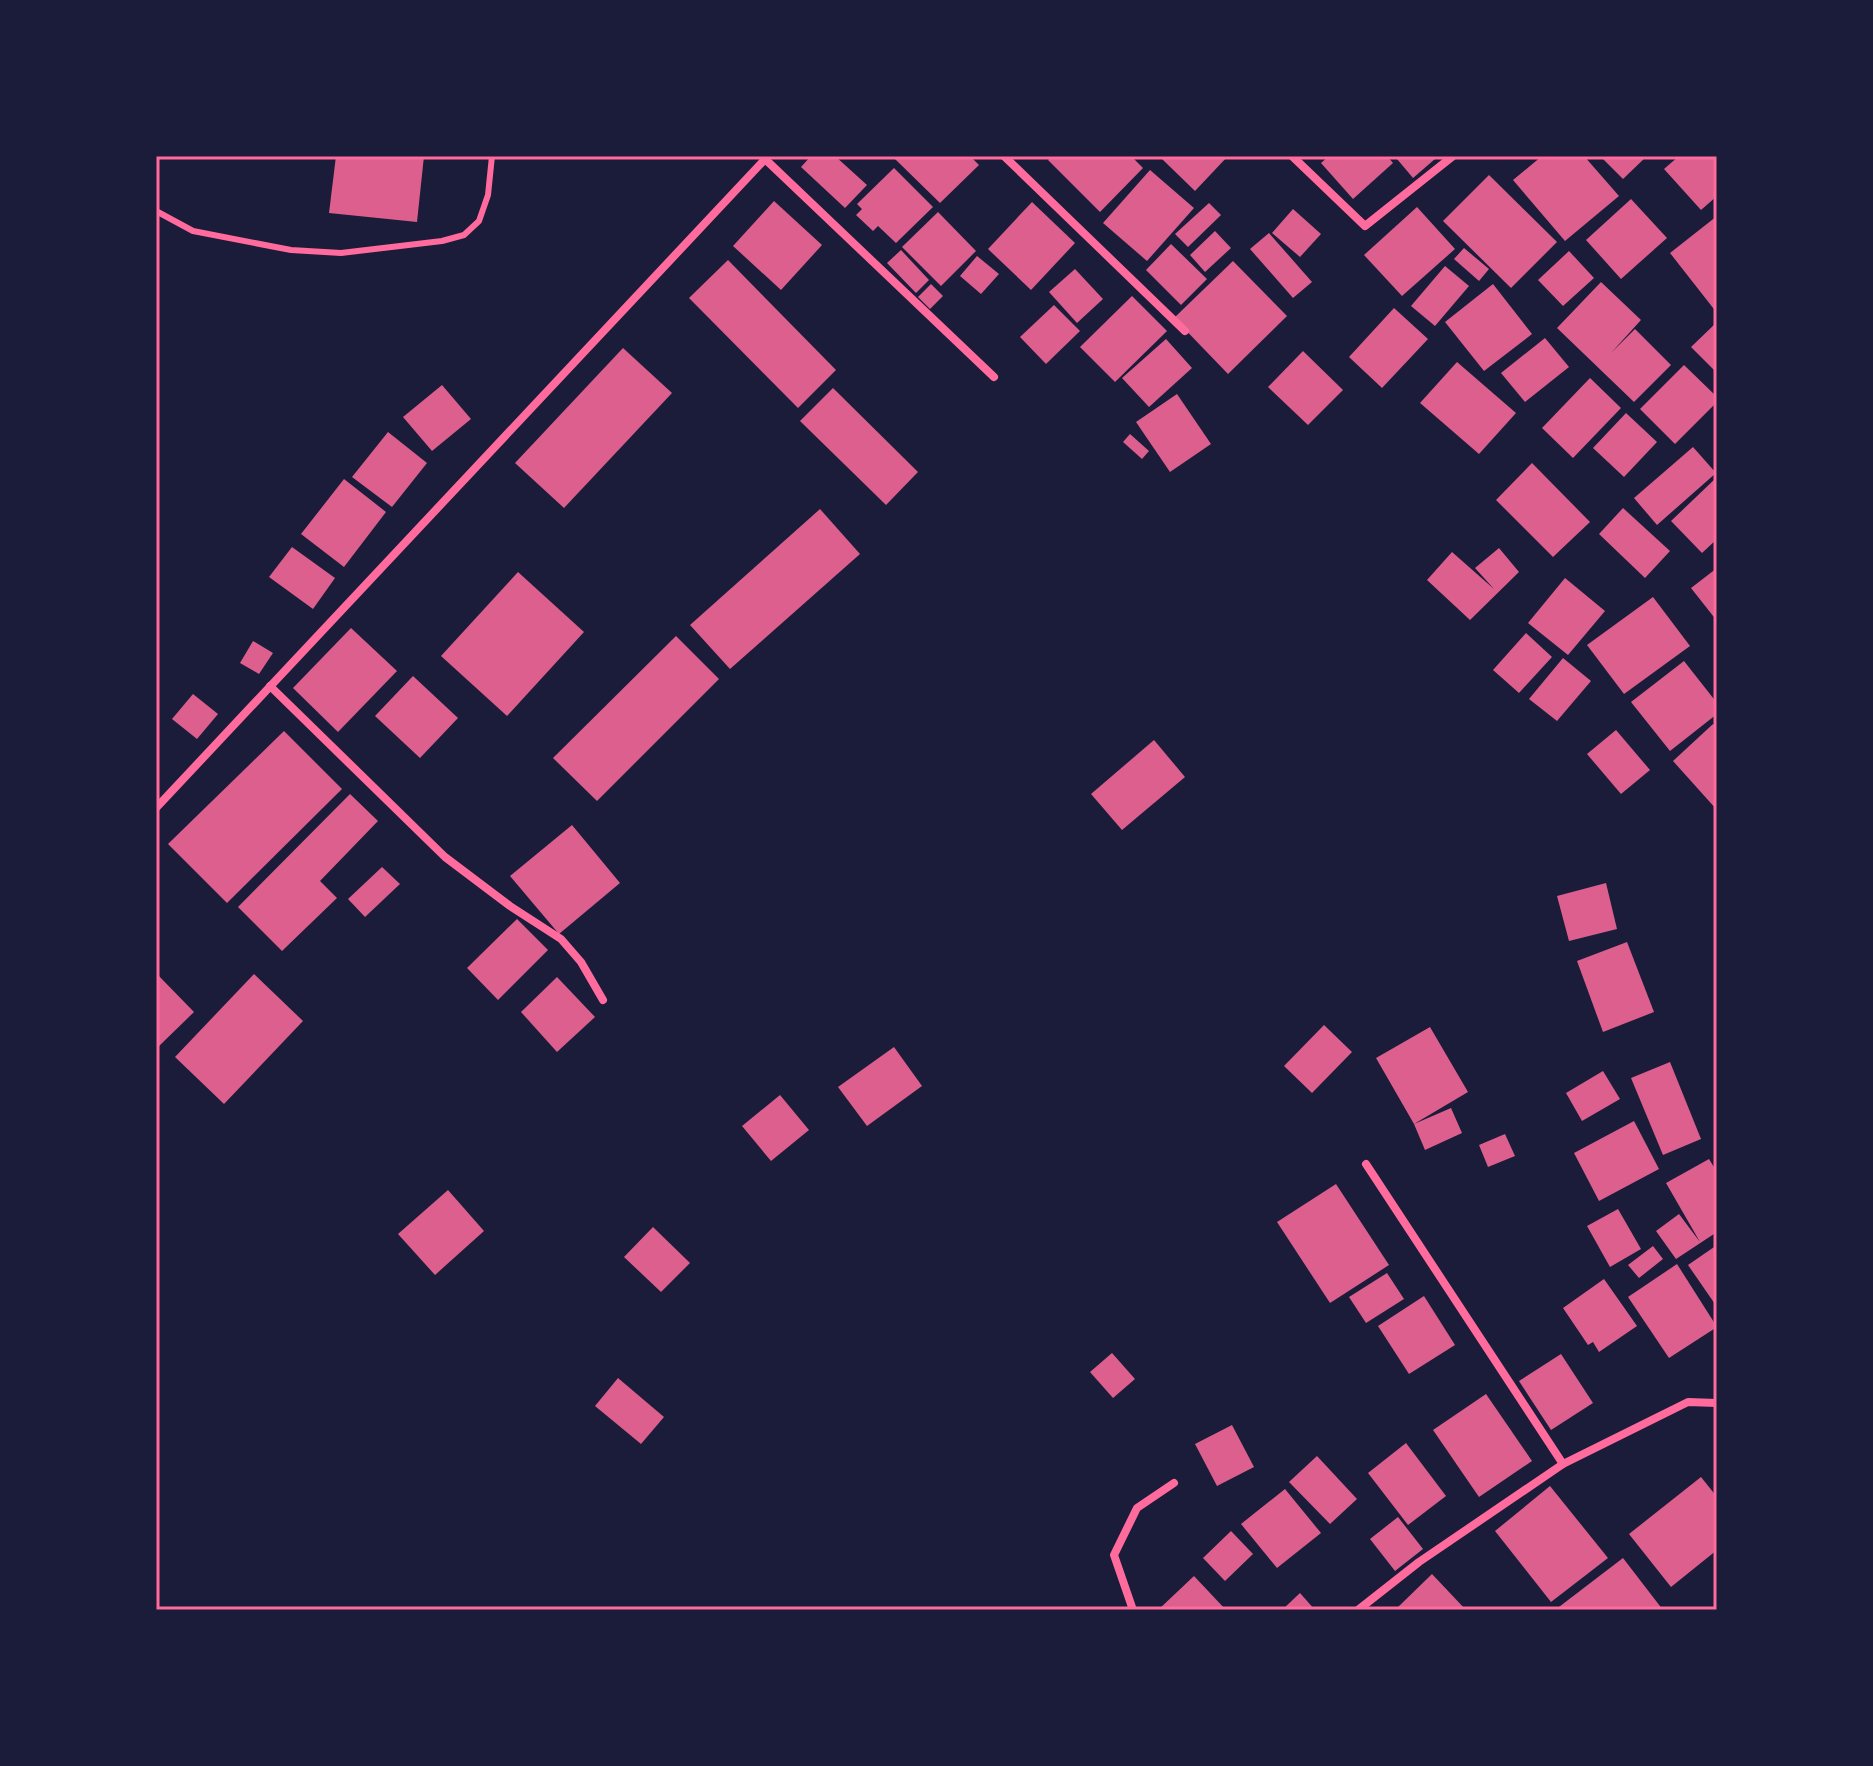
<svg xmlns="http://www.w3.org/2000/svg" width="1873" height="1766" viewBox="0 0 1873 1766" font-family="Rubik,sans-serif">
	<rect width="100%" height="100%" fill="#1b1b3a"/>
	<g fill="#dd5f8e">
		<path d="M336,156H424L417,222L329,213Z"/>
		<path d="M811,156H835L867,185L845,208L801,167Z"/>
		<path d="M898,156H970L979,165L940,203L895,159Z"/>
		<path d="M1052,156H1131L1143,168L1100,212L1048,160Z"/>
		<path d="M1165,156H1228L1195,191L1162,159Z"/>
		<path d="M1329,156H1387L1393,163L1353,199L1321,163Z"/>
		<path d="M1401,156H1432L1435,159L1413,178L1397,159Z"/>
		<path d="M1542,156H1584L1619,196L1565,241L1513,180Z"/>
		<path d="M1600,156H1647L1623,179Z"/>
		<path d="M1679,156H1717V196L1701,210L1664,169Z"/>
		<path d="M894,168L933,207L896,243L878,226L873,231L856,215L862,209L857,204Z"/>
		<path d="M1150,170L1194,208L1147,261L1103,223Z"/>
		<path d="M1489,175L1557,242L1511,288L1443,221Z"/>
		<path d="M1631,199L1667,238L1621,279L1586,240Z"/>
		<path d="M774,201L822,245L781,290L733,246Z"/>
		<path d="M1032,202L1075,243L1031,290L988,249Z"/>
		<path d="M1209,203L1221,215L1188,247L1175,234Z"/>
		<path d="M1417,207L1455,249L1402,296L1364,255Z"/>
		<path d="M1293,209L1321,234L1300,257L1272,233Z"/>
		<path d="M938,212L976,251L941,286L902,247Z"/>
		<path d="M1717,216V313L1670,253Z"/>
		<path d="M1215,231L1231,248L1205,272L1190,255Z"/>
		<path d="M1269,233L1312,282L1293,298L1250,249Z"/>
		<path d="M1171,244L1207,279L1181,305L1146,270Z"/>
		<path d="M1464,248L1489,269L1479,281L1454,259Z"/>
		<path d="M901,250L929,280L916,293L887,263Z"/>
		<path d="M1569,251L1594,278L1563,306L1538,280Z"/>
		<path d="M977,256L999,274L981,294L960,276Z"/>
		<path d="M728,260L836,370L798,408L689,298Z"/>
		<path d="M1233,261L1287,316L1228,374L1174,318Z"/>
		<path d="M1445,266L1469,286L1435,326L1411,306Z"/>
		<path d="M1075,269L1103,299L1077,323L1049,292Z"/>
		<path d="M1601,282L1641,320L1611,353L1635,329L1671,365L1634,402L1557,328Z"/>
		<path d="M931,284L943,296L930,309L918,297Z"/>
		<path d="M1493,284L1532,334L1484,371L1445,322Z"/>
		<path d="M1132,296L1167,331L1115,382L1080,347Z"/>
		<path d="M1054,305L1080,331L1046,364L1020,337Z"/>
		<path d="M1394,308L1428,339L1382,388L1349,357Z"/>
		<path d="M1717,322V373L1691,347Z"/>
		<path d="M1545,338L1569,367L1525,402L1501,373Z"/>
		<path d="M1166,339L1192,368L1149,407L1122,378Z"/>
		<path d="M623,348L672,393L564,508L515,463Z"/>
		<path d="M1303,351L1343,390L1308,425L1268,387Z"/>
		<path d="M1457,362L1516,413L1479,454L1420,403Z"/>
		<path d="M1684,365L1717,397V402L1675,444L1640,409Z"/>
		<path d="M1590,378L1621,408L1573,458L1542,428Z"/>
		<path d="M442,385L471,419L432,451L403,417Z"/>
		<path d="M833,388L918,472L886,505L800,421Z"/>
		<path d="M1177,394L1211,444L1170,472L1136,422Z"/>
		<path d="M1626,413L1657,442L1624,477L1593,448Z"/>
		<path d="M388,432L427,463L392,507L352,477Z"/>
		<path d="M1130,434L1149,451L1142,459L1123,442Z"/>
		<path d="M1693,447L1716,473L1657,525L1634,498Z"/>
		<path d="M1532,463L1590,522L1553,557L1496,500Z"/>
		<path d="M1717,477V539L1702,553L1671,521Z"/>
		<path d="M344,479L386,512L344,567L301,534Z"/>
		<path d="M1623,508L1670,551L1645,578L1599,534Z"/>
		<path d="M820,509L860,554L730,669L690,625Z"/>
		<path d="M292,547L335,578L313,609L269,577Z"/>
		<path d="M1499,548L1519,572L1470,620L1427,580L1452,552L1494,589L1475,568Z"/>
		<path d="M1717,568V621L1691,588Z"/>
		<path d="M518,572L584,632L507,716L441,656Z"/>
		<path d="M1565,578L1605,611L1568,655L1528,623Z"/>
		<path d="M1653,597L1690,646L1624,694L1587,645Z"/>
		<path d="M351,628L397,671L338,732L293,688Z"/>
		<path d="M1526,633L1552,657L1519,693L1493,670Z"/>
		<path d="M676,636L719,679L597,801L553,758Z"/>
		<path d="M253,641L273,653L259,674L240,663Z"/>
		<path d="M1563,658L1591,681L1557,721L1529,699Z"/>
		<path d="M1684,661L1717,703V714L1670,751L1631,702Z"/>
		<path d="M413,676L458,718L420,758L375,716Z"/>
		<path d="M193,694L218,714L197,739L172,719Z"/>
		<path d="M1713,724L1717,729V810L1673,761Z"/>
		<path d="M1616,730L1650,770L1621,794L1587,754Z"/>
		<path d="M284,731L342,789L227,903L168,844Z"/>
		<path d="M1154,740L1185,777L1122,830L1091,794Z"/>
		<path d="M350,794L378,821L320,881L337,898L282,951L238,907Z"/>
		<path d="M572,825L620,883L559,934L510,876Z"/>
		<path d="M382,867L400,884L365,917L348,899Z"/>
		<path d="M1606,883L1617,929L1569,941L1557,896Z"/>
		<path d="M517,919L548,950L498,1000L467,968Z"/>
		<path d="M1627,942L1654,1012L1603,1032L1577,961Z"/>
		<path d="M156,973L194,1012L156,1049Z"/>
		<path d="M254,974L303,1021L224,1104L175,1057Z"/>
		<path d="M557,977L595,1017L557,1052L521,1012Z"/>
		<path d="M1324,1025L1352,1052L1312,1093L1284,1066Z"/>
		<path d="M1430,1027L1468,1092L1414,1124L1451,1108L1462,1133L1425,1150L1414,1124L1376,1058Z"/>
		<path d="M894,1047L922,1086L867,1126L838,1087Z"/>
		<path d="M1670,1062L1701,1139L1663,1155L1631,1078Z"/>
		<path d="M1603,1071L1620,1099L1582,1121L1566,1093Z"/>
		<path d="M780,1095L809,1130L771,1161L742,1126Z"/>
		<path d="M1634,1121L1659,1169L1599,1201L1574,1153Z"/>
		<path d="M1505,1134L1515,1156L1488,1167L1479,1145Z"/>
		<path d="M1709,1159L1717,1172V1232L1676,1259L1656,1231L1679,1214L1700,1242L1666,1183Z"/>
		<path d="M1336,1184L1389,1265L1330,1303L1277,1222Z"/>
		<path d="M448,1190L484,1231L435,1275L398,1234Z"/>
		<path d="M1618,1209L1641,1249L1610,1267L1587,1226Z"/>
		<path d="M653,1227L690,1263L661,1292L624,1257Z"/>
		<path d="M1717,1245V1307L1688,1265Z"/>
		<path d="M1653,1246L1663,1259L1639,1278L1628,1265Z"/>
		<path d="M1677,1264L1717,1327L1669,1358L1628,1297Z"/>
		<path d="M1387,1273L1404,1299L1366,1323L1349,1297Z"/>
		<path d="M1604,1279L1637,1326L1599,1352L1593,1342L1588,1345L1563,1308Z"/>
		<path d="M1424,1296L1455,1345L1409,1374L1378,1326Z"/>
		<path d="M1112,1353L1135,1379L1113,1398L1090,1372Z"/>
		<path d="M1561,1354L1593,1403L1551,1430L1519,1381Z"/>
		<path d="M618,1378L664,1417L641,1444L595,1406Z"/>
		<path d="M1486,1394L1532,1461L1479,1497L1433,1430Z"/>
		<path d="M1232,1425L1254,1467L1217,1486L1195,1444Z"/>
		<path d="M1406,1443L1446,1496L1408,1525L1368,1473Z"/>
		<path d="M1317,1456L1357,1499L1330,1524L1289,1482Z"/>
		<path d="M1701,1477L1717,1497V1550L1671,1587L1629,1534Z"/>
		<path d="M1550,1486L1608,1558L1551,1602L1495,1531Z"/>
		<path d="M1285,1489L1321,1533L1277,1568L1241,1524Z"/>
		<path d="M1398,1517L1423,1549L1395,1571L1370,1539Z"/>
		<path d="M1231,1531L1253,1554L1225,1581L1203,1558Z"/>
		<path d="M1623,1558L1663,1610H1555Z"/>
		<path d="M1432,1574L1466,1610H1395Z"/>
		<path d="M1194,1576L1226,1610H1158Z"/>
		<path d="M1300,1593L1315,1610H1282Z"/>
	</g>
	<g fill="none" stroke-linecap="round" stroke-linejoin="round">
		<path stroke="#ff6b9d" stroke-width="6" d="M156,211L193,231L291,250L341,253L442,241L464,235L479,221L488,195L492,156"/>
		<g stroke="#ff6b9d" stroke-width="8">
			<path d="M1004,156L1185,331"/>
			<path d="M1292,156L1365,226L1453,156"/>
			<path d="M765,159L994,377"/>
			<path d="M270,686L445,857L510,906L561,939L581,962L603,1000"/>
			<path d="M156,808L768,156"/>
			<path d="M1366,1164L1563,1464L1688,1402L1717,1403"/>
			<path d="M1133,1610L1114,1555L1137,1508L1174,1483"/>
			<path d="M1358,1610L1419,1562L1563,1464"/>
		</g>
	</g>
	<rect width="1873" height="1766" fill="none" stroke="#1b1b3a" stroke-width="316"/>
	<rect x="158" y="158" width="1557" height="1450" fill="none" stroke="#ff6b9d" stroke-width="3"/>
</svg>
